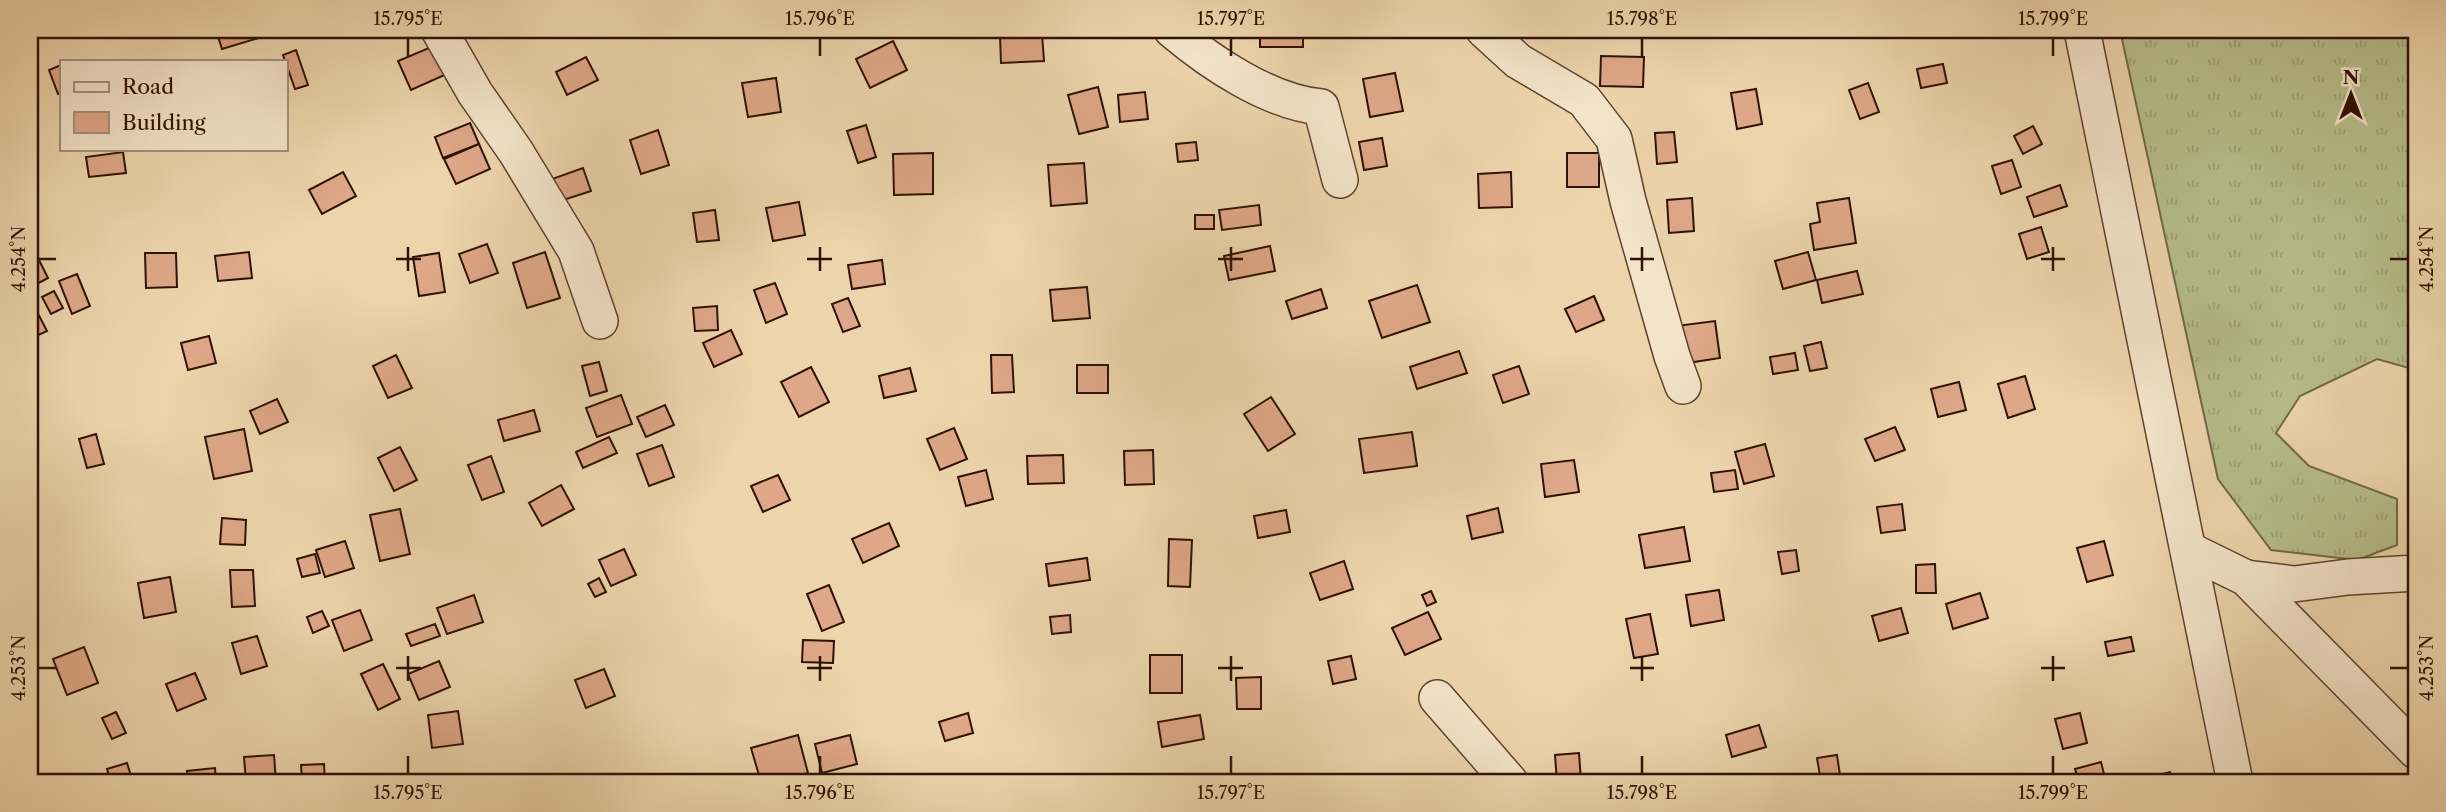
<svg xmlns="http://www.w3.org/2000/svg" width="2446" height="812" viewBox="0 0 2446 812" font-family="'Libre Caslon Text',serif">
	<defs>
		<pattern id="grass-tufts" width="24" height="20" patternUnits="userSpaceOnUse" patternTransform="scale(1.75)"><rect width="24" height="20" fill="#b6bd8a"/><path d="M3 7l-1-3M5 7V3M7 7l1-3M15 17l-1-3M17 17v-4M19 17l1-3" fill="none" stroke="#9da175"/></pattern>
	</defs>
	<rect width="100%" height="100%" fill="#ecd4ab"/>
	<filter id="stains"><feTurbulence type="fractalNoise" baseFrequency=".00286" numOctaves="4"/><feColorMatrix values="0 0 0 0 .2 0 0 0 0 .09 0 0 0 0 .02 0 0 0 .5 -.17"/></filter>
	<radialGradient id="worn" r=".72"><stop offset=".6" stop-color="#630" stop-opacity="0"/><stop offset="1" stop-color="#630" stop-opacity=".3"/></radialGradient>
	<path fill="url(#grass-tufts)" stroke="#726847" stroke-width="2" d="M2120,30H2416V370L2377,359L2300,396L2276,433L2309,466L2397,499V545L2357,560L2271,550L2218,479Z"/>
	<g fill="#dea787" stroke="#2f1204" stroke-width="2">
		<path d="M216,30H285L222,49Z"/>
		<rect x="1260" y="30" width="43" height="17"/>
		<path d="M1042,34L1044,61L1001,63L1000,36Z"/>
		<path d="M893,41L907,70L870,88L856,59Z"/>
		<path d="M436,45L449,73L411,90L398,61Z"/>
		<path d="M296,50L308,85L295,89L283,55Z"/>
		<path d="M1601,56L1644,57L1643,87L1600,86Z"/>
		<path d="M586,57L598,80L567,95L556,72Z"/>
		<path d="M1943,64L1947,83L1921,88L1917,69Z"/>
		<path d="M61,65V93L58,94L49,70Z"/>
		<path d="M1395,73L1403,111L1370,117L1363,79Z"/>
		<path d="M776,78L781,112L748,117L742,83Z"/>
		<path d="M1868,83L1879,112L1860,119L1849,90Z"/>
		<path d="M1098,87L1108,127L1079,134L1068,95Z"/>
		<path d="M1756,89L1762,124L1737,129L1731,93Z"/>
		<path d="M1145,92L1148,119L1120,122L1118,95Z"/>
		<path d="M470,123L479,144L443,158L435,137Z"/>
		<path d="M866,125L876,157L858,163L847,131Z"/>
		<path d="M2033,126L2042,144L2023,154L2014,136Z"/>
		<path d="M658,130L669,165L641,174L630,140Z"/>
		<path d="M1674,132L1677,162L1657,164L1655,133Z"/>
		<path d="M1382,138L1387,166L1364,170L1359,142Z"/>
		<path d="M1196,142L1198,160L1178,162L1176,144Z"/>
		<path d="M479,144L490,169L456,184L444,159Z"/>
		<path d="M123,152L126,173L89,177L86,157Z"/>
		<path d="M933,153V194L894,195L893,154Z"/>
		<rect x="1567" y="153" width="32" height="34"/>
		<path d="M2012,160L2021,187L2001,194L1992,166Z"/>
		<path d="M1084,163L1087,203L1051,206L1048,165Z"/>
		<path d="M583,168L591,191L560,201L552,179Z"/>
		<path d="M343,172L356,196L322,214L309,190Z"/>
		<path d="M1511,172L1512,207L1479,208L1478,174Z"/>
		<path d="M2060,185L2067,206L2034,217L2027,197Z"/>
		<path d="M1692,198L1694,231L1669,233L1667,200Z"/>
		<path d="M1849,198L1856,243L1814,250L1810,224L1820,222L1817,203Z"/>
		<path d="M799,202L805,235L773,241L766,208Z"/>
		<path d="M1259,205L1261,225L1222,230L1219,210Z"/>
		<path d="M715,210L719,240L697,242L693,213Z"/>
		<rect x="1195" y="215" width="19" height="14"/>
		<path d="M2041,227L2049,252L2027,259L2019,234Z"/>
		<path d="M487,244L498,273L470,283L459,254Z"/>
		<path d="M1270,246L1275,271L1229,280L1224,256Z"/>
		<path d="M249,252L252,278L218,281L215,256Z"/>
		<path d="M545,252L560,298L527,308L513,263Z"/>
		<path d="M1808,252L1816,280L1783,289L1775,261Z"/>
		<path d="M145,253H176L177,287L146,288Z"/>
		<path d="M439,253L445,292L419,296L413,257Z"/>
		<path d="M37,256L48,278L31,287L30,259Z"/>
		<path d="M882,260L885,284L852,289L848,265Z"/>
		<path d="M1857,271L1863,294L1822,303L1817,280Z"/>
		<path d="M77,274L90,306L72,314L59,281Z"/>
		<path d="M775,283L787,314L766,323L754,290Z"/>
		<path d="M1417,285L1430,322L1382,338L1369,301Z"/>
		<path d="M1087,287L1090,318L1053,321L1050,290Z"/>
		<path d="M1321,289L1327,308L1292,319L1286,301Z"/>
		<path d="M54,291L63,308L51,314L42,297Z"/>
		<path d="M1594,296L1604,320L1576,332L1565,309Z"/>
		<path d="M848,298L860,326L843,332L832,304Z"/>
		<path d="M32,302L47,331L30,339V303Z"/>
		<path d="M717,306L718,330L695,331L693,308Z"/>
		<path d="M1715,321L1720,358L1681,364L1676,326Z"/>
		<path d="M731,330L742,354L714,367L703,343Z"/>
		<path d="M209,336L216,363L188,370L181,343Z"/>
		<path d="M1821,342L1827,368L1810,371L1804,346Z"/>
		<path d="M1459,351L1467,373L1417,389L1410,367Z"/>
		<path d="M1795,353L1798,370L1773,374L1770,357Z"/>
		<path d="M396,355L412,388L388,398L373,366Z"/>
		<path d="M991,355H1012L1014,392L992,393Z"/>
		<path d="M599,362L607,391L590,396L582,366Z"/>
		<rect x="1077" y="365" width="31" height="28"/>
		<path d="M1519,366L1529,394L1503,403L1493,375Z"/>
		<path d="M811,367L829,402L799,417L781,382Z"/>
		<path d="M910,368L916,391L884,398L879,376Z"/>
		<path d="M2025,376L2035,409L2008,418L1998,384Z"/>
		<path d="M1959,382L1966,410L1938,417L1931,389Z"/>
		<path d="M621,395L632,424L597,437L586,408Z"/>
		<path d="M1271,397L1295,434L1268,451L1244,414Z"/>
		<path d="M277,399L288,422L260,434L250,411Z"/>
		<path d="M665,405L674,425L646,437L637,417Z"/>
		<path d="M534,410L540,431L504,441L498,420Z"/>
		<path d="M1895,427L1905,450L1875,461L1865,439Z"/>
		<path d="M954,428L967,459L940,470L927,439Z"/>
		<path d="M244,429L252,471L214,479L205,437Z"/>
		<path d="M1412,432L1417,466L1364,473L1359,439Z"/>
		<path d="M96,434L104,464L87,468L79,439Z"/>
		<path d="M609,437L617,453L583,468L576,452Z"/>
		<path d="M1765,444L1774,476L1744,484L1735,452Z"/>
		<path d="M662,445L674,477L649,486L637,454Z"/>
		<path d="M400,447L417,480L394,491L378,458Z"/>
		<path d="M1153,450L1154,484L1125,485L1124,451Z"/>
		<path d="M1063,455L1064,483L1028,484L1027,456Z"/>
		<path d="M491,456L504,492L482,500L468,465Z"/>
		<path d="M1574,460L1579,492L1545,497L1541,464Z"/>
		<path d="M986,470L993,499L966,506L958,477Z"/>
		<path d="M1735,470L1738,489L1714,492L1711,473Z"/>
		<path d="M778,475L790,500L763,512L751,486Z"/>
		<path d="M561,485L574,509L542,526L529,503Z"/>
		<path d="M1902,504L1905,530L1881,533L1877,507Z"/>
		<path d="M1498,508L1503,532L1472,539L1467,516Z"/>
		<path d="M400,509L410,554L380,561L370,515Z"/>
		<path d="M1286,510L1290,532L1258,538L1254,516Z"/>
		<path d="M222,518L246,520L245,545L220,544Z"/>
		<path d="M889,523L899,546L863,563L852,539Z"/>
		<path d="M1684,527L1690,561L1645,568L1639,535Z"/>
		<path d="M1169,539L1192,540L1190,587L1168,586Z"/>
		<path d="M345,541L354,568L325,577L316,550Z"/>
		<path d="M2104,541L2113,575L2087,582L2077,548Z"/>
		<path d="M624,549L636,575L611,586L599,560Z"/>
		<path d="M1796,550L1799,571L1782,574L1778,552Z"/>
		<path d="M315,554L320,573L302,577L297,559Z"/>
		<path d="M1087,558L1090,580L1049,586L1046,564Z"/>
		<path d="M1344,561L1353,589L1320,600L1310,573Z"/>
		<path d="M1935,564L1936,593H1916V565Z"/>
		<path d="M230,570H253L255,606L232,607Z"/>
		<path d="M170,577L176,612L144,618L138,583Z"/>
		<path d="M599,578L606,592L595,597L588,584Z"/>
		<path d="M829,585L844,622L822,631L807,594Z"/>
		<path d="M1719,590L1724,620L1691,626L1686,595Z"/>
		<path d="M1431,591L1436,602L1427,606L1422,595Z"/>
		<path d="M1980,593L1988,618L1953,629L1946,604Z"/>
		<path d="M474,595L483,622L447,634L437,608Z"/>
		<path d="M1901,608L1908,633L1879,641L1872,616Z"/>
		<path d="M360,610L372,640L344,651L332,620Z"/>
		<path d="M322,611L329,626L313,633L307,617Z"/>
		<path d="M1428,612L1441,639L1405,655L1392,628Z"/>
		<path d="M1650,614L1658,654L1634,658L1626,619Z"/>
		<path d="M1070,615L1071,632L1052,634L1050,617Z"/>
		<path d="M435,624L440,636L411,646L406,634Z"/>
		<path d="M257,636L267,666L241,674L232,643Z"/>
		<path d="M2131,637L2134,651L2108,656L2105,642Z"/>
		<path d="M803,640L834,641L833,663L802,662Z"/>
		<path d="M84,647L98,683L67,695L53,659Z"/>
		<rect x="1150" y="655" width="32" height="38"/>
		<path d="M1351,656L1356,679L1333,684L1328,661Z"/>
		<path d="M439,661L450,687L419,700L408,674Z"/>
		<path d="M383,664L400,699L378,710L361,674Z"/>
		<path d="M604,669L615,696L586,708L575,680Z"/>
		<path d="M195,673L206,699L177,711L166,684Z"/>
		<path d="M1261,677V709H1237L1236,678Z"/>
		<path d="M458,711L463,744L432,748L428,715Z"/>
		<path d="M116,712L126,733L112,739L102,718Z"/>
		<path d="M968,713L973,733L945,741L939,722Z"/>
		<path d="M2080,713L2087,743L2063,749L2055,719Z"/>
		<path d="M1200,715L1204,739L1162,747L1158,722Z"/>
		<path d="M1759,725L1766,747L1732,757L1726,735Z"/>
		<path d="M798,735L808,773L773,782H761L751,748Z"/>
		<path d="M850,735L857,764L822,773L815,744Z"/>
		<path d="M1579,753L1581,782H1557L1555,755Z"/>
		<path d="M274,755L276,782H246L244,757Z"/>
		<path d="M1837,755L1841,782H1821L1817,758Z"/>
		<path d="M2101,762L2106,782H2079L2075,769Z"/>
		<path d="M127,763L133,782H111L107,769Z"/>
		<path d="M324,764L325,782H302L301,765Z"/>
		<path d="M215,768L216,782H188L187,771Z"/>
		<path d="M2170,772L2173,782H2146L2145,779Z"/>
	</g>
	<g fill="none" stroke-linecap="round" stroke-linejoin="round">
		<defs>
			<g id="minor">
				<path d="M439,30L475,93L516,152L576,251L600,321"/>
				<path d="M1172,30C1211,63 1269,102 1321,107L1340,180"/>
				<path d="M1484,30L1518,61L1584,100L1614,139L1628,201L1672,356L1683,386"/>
				<path d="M2082,30L2235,782"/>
				<path d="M2189,550L2246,578L2416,751"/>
				<path d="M2246,578L2294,584L2348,577L2416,573"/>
				<path d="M1437,698L1510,782"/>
			</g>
		</defs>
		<use href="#minor" stroke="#5e422e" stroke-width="38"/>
		<use href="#minor" stroke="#f3e3c8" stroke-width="35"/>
	</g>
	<path fill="none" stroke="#2f1204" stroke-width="2.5" d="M408,38V56M820,38V56M1231,38V56M1642,38V56M2053,38V56M408,247V271M820,247V271M1231,247V271M1642,247V271M2053,247V271M38,259H56M396,259H421M807,259H832M1218,259H1243M1630,259H1654M2041,259H2065M2390,259H2408M408,656V681M820,656V681M1231,656V681M1642,656V681M2053,656V681M38,668H56M396,668H421M807,668H832M1218,668H1243M1630,668H1654M2041,668H2065M2390,668H2408M408,756V774M820,756V774M1231,756V774M1642,756V774M2053,756V774"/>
	<rect width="2446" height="812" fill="none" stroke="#ecd4ab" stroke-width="77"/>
	<rect x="60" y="60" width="228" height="91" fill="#f3e3c8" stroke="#a58f7a" stroke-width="2"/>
	<rect x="74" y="82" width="35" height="10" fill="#f3e3c8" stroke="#a58f7a" stroke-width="2"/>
	<text x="122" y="94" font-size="21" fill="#2f1204">Road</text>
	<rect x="74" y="112" width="35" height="21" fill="#dea787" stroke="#a58f7a" stroke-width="2"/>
	<text x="122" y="130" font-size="21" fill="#2f1204">Building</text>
	<g transform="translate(2351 94)" stroke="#f3e3c8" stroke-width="5" paint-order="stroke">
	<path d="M0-5L12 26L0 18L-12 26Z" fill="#2f1204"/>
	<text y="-10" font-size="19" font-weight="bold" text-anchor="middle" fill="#2f1204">N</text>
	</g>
	<rect x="38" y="38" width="2370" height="736" fill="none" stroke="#2f1204" stroke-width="2.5"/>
	<g font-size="18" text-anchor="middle" fill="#2f1204">
		<text x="408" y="25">15.795°E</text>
		<text x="820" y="25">15.796°E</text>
		<text x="1231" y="25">15.797°E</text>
		<text x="1642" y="25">15.798°E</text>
		<text x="2053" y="25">15.799°E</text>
		<text transform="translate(19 259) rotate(-90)" y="6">4.254°N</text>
		<text transform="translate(2427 259) rotate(-90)" y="6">4.254°N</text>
		<text transform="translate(19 668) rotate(-90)" y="6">4.253°N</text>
		<text transform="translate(2427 668) rotate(-90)" y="6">4.253°N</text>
		<text x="408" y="799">15.795°E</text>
		<text x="820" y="799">15.796°E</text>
		<text x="1231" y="799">15.797°E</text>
		<text x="1642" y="799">15.798°E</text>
		<text x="2053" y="799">15.799°E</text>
	</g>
	<rect width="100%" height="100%" filter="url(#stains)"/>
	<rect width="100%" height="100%" fill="url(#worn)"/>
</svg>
